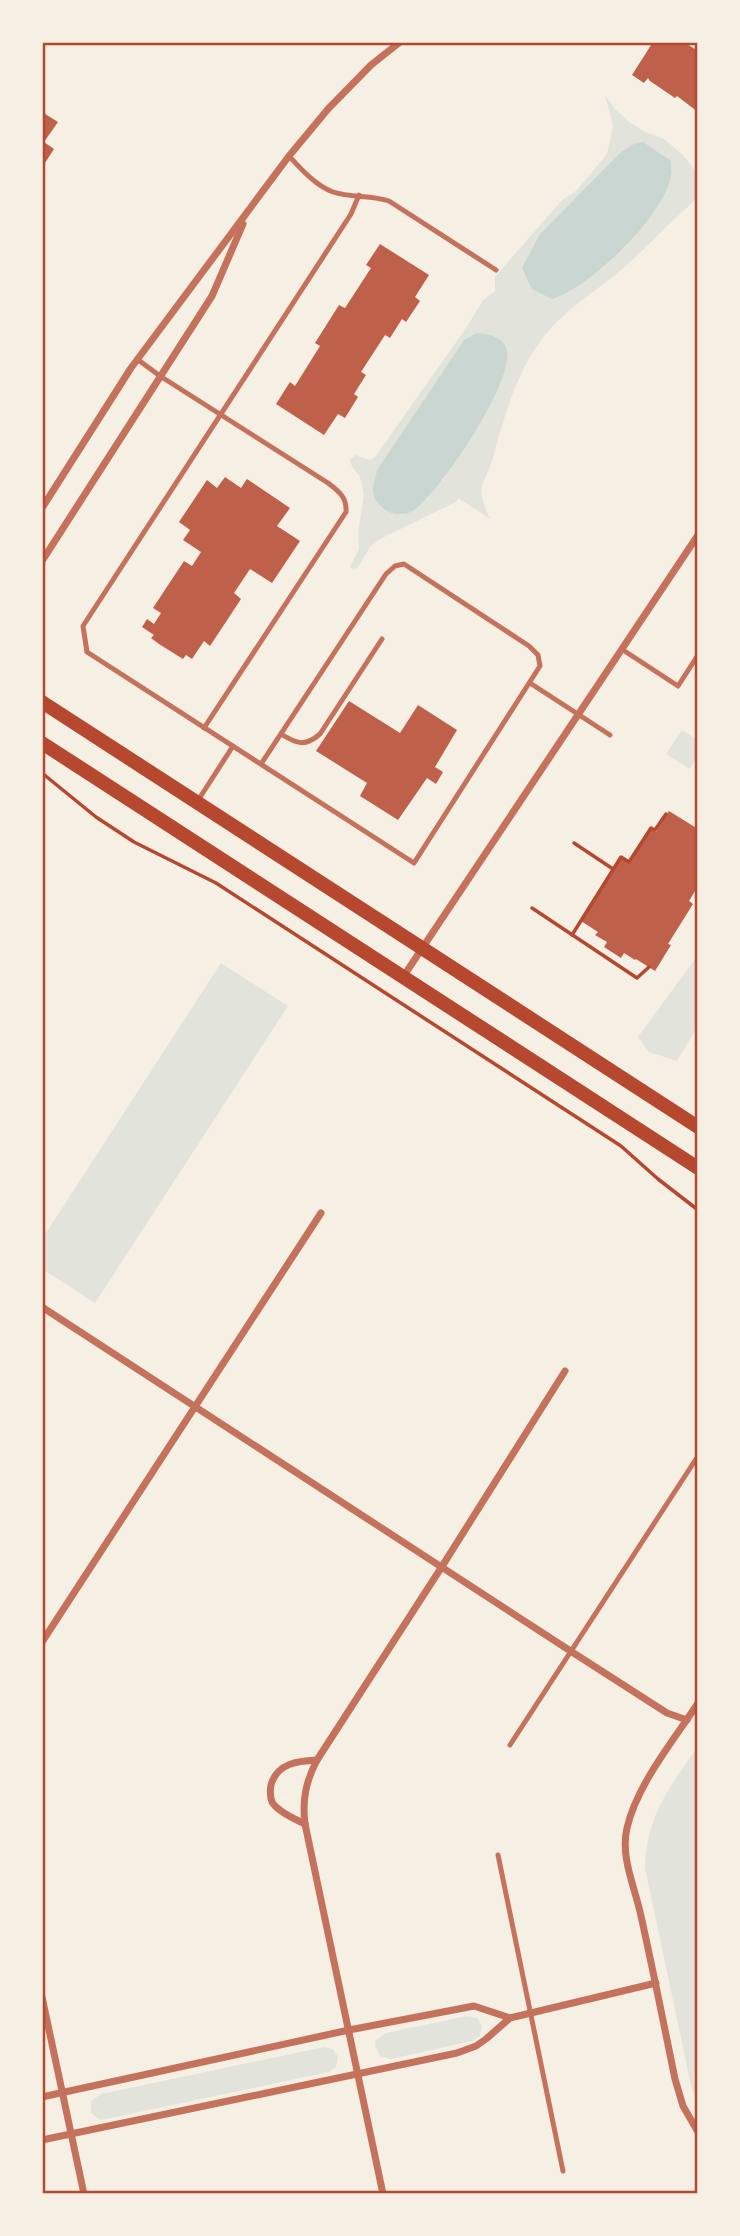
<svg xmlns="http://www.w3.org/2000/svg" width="740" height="2236" viewBox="0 0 740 2236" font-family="Literata,serif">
	<rect width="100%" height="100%" fill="#f6efe4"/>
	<g fill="#e2e4dc" fill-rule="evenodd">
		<path d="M605,95L615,109L628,121L645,132L664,139L682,154L698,174V198C674,218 652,242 628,264C606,284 579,300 558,321C522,355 506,409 494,454C486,486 473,483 490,519L458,498L456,502L380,539L370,547L358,567L354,569L350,567L359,549L358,533L364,494L360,477L352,467L350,460L356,455L370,460L375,457L466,328L483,300L495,291V277L562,200L577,190L607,154L613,126ZM621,152L672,175C657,214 627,249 595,274L540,234ZM464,340L496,391L444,479L403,515C372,511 373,496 377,470Z"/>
		<path d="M682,730L698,740V757L690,769L666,754Z"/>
		<path d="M698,955V1026L677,1061L649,1052L638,1037Z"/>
		<path d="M221,963L288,1006L95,1303L42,1269V1239Z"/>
		<path d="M698,1746V2103L692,2090L645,1868C647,1814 669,1789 698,1746Z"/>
		<path d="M467,2016L477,2018L482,2026L480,2036L472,2041L391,2059L380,2056L375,2046L376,2040L386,2033Z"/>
		<path d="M324,2047L333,2049L338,2057L336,2067L329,2072L106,2119L100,2120L91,2113V2101L101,2094Z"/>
	</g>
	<g fill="#c9d6d2">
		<path d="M643,142L671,161C671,166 672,172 671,177C661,219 592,286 552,299L532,289L522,268L540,234L621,152L634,144Z"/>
		<path d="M477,333C489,334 504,337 507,351C513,383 441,491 414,510C399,521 375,510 373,491C373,485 376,476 377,470L464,340Z"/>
	</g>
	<g fill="#bf614a">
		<path d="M653,42H688L687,44L698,51V112L677,96L675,98L650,81L648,78L644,83L632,75Z"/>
		<path d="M42,112L58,122L44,142L54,149L45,163L42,161Z"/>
		<path d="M380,244L429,275L415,297L420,301L406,322L402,319L390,338L385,335L361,372L366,375L354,394L358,397L345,418L338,414L324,435L276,404L290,382L295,386L320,346L315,343L339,305L345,308L371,268L366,265Z"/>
		<path d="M225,477L241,488L247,479L290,508L277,526L300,541L272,583L250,569L234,593L241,599L210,646L204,641L192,659L186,655L183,659L159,644L151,638L154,635L142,627L147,619L154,624L161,613L153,608L184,561L192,566L201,552L183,540L190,530L179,522L207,480L217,488Z"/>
		<path d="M349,701L400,733L418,705L457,730L435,767L443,772L436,784L427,778L398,820L360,796L367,783L316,751Z"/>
		<path d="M669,811L698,829V886L689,901L693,904L668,944L671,945L655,971L636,959L635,960L624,953L621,958L604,947L607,942L595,935L598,932L581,921L621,858L630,863L651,829L656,832Z"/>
	</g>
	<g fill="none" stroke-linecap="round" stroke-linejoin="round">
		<g stroke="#b5482f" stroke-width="3.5">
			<path d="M42,773L96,817L134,842L216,883L621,1146L658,1179L698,1210"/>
			<path d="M574,843L613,869"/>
			<path d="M532,908L637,978L649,967"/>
			<path d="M572,935L621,857L629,862L651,828L655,830L666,814"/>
		</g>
		<g stroke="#c5725c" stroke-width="5">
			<path d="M289,156C301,169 316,186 333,192C351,198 371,195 389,201L496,270"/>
			<path d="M137,359L160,376L328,483C340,492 347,498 346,512L204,728"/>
			<path d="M623,650L678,686L698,655"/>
			<path d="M530,683L610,735"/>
			<path d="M281,734C297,744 305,747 320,734L382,639"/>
			<path d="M261,764L386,574L395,566L404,564L529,646L538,655L540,666L414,863L87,652L83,626L351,214L359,195"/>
			<path d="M197,802L233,746"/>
			<path d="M510,1745L698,1456"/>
			<path d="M498,1855L563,2171"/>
		</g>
		<g stroke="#c5725c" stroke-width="7">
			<path d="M42,508L131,368L289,156L328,109L371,65L400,42"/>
			<path d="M42,561L212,296L243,224"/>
			<path d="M403,977L698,535"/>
			<path d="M42,1307L572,1652L667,1713L687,1720"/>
			<path d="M42,1642L321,1213"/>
			<path d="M698,1703C674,1740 637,1784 627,1828C620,1857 635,1887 641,1916C653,1970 664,2025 675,2079L683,2106L698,2132"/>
			<path d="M305,1824C295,1819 278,1812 272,1802C270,1797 270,1789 271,1785C277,1763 298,1761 317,1760"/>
			<path d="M42,1997L84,2194"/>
			<path d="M42,2097L349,2030L474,2006L510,2018"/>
			<path d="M42,2140L457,2053L476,2046L486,2039L510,2018L656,1983"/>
			<path d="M383,2194L305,1824C302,1800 306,1781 317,1760L441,1568L565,1371"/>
		</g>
		<g stroke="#b5482f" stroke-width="14">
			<path d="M42,702L698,1127"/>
			<path d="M42,743L698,1168"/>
		</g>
	</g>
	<rect width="740" height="2236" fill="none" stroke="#f6efe4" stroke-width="88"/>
	<rect x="44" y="44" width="652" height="2148" fill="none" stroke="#b5482f" stroke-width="2.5"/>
</svg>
